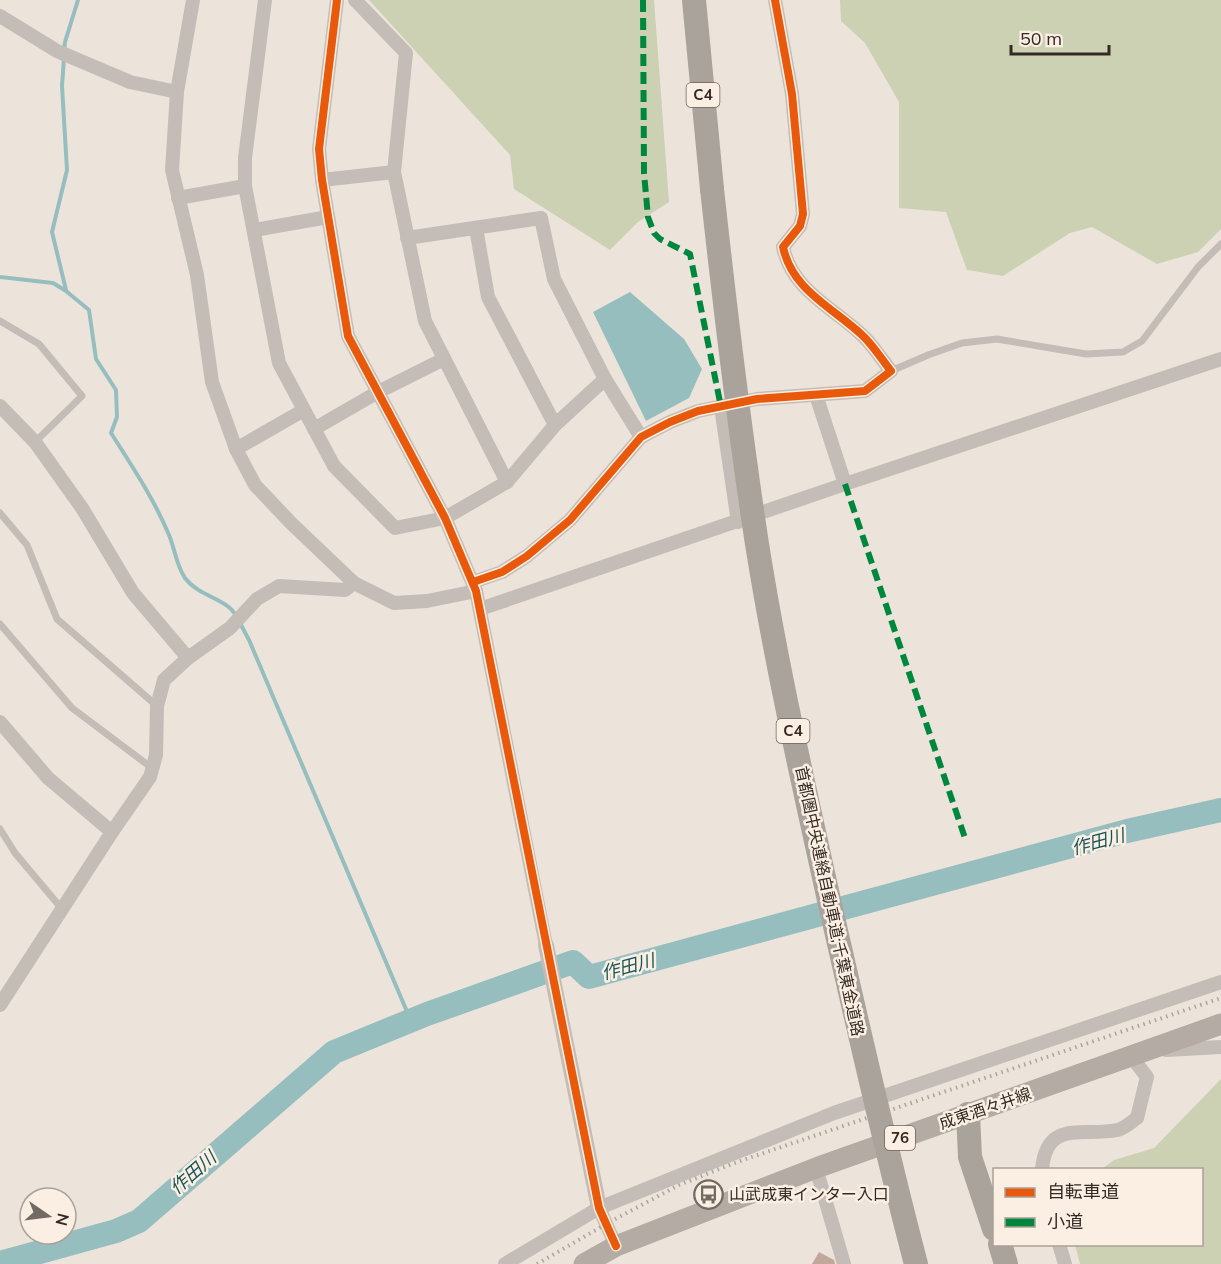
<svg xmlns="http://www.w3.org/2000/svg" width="1221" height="1264" viewBox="0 0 1221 1264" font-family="Mulish,'Noto Sans JP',sans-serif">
	<rect width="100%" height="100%" fill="#ece4db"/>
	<g fill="#cdd1b4">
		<path d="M369,0H654L669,202L638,222L610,250L514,189L510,155Z"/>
		<path d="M840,0H1221V229L1198,252L1157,264L1092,227L1070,233L1003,276L967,270L946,212L899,208V102L865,43L841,21Z"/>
		<path d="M1221,1079V1264H1080L1075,1245L1202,1244V1170L1102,1169L1114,1160L1154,1148Z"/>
	</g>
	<path fill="#97bebe" d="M630,292L684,339L702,369L689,398L646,421L593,312Z"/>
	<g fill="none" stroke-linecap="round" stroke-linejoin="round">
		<g stroke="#97bebe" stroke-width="4">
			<path d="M64,51L65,42L78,0"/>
			<path d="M64,58L62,86L67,170L52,232L66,290"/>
			<path d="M0,277L53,283L66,291L89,310L96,359L116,390L117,417L111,433C132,466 154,499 169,535C175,549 176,565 185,578C199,597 227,598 236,616"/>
			<path d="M240,623L249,640L411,1021"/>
		</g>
		<path stroke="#97bebe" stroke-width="24" d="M0,1263L116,1231L139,1221L334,1052L427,1014L573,962L589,977L1127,831L1221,810"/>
	</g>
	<path fill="#c1a79c" d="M819,1252L834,1260L835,1264H812Z"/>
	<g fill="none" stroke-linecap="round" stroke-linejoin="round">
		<g stroke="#c4bcb6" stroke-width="7">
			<path d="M0,321L39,344L82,396L35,442"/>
			<path d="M891,371L928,355L962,343L997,339L1086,354L1123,352L1142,341L1198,267L1221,244"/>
			<path d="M0,513L27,545L57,619L157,706"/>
			<path d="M0,624L72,708L152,768"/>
			<path d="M0,829L15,853L62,909"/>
		</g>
		<g stroke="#c4bcb6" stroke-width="14">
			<path d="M193,0L177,92L172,170L197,275L212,382L236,449L255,485L291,523L354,583L394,603L427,601L476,591"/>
			<path d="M265,0L245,158V186L279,363L334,466L395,528L445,518L507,482L555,425L605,379"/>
			<path d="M337,0L319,149L322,180L348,336L445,518L476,591L546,945"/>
			<path d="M355,0L406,53L394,172L425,321L507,482"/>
			<path d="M0,16L57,51L130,82L177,92"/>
			<path d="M322,180L394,172"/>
			<path d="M178,198L245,186"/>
			<path d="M476,228L488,297L555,425"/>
			<path d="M254,230L328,217"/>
			<path d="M407,238L541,218L554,279L605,379L641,437"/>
			<path d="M816,395L845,484"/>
			<path d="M0,406L35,442L82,508L133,593L188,658"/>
			<path d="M721,407L738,522"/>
			<path d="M314,429L378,392L444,359"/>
			<path d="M236,449L304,410"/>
			<path d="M473,582L502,572L527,556L570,520L641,437L670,422L698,411L757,399L865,391L891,371C882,360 873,345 862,335C832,307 792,290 783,247L800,226L803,214L792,94L775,0"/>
			<path d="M480,609L845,484L1221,359"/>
			<path d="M0,722L48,778L112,832"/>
			<path d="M0,1005L112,832L150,777L156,755L157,706L164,680L188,658L230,628L257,599L279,586L345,590L354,583"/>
			<path d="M1166,1050L1221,1047"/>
			<path d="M816,1168L844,1264"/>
			<path d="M1042,1170C1046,1119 1082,1137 1117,1130C1124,1129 1131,1122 1137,1118L1147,1077L1131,1056"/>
			<path d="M599,1208L616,1246"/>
			<path d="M1059,1244L1065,1264"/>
			<path d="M505,1264L599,1208L834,1113L1221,982"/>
		</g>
		<path stroke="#c4bcb6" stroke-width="16" d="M546,945L599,1208"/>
		<path stroke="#b3aba4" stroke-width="21" d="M584,1264L616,1246L816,1168L1221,1024"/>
		<g stroke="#aaa39c" stroke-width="24">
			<path d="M694,0L712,189"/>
			<path d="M968,1114L970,1157L994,1229"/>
			<path d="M1000,1244L1006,1264"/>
		</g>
		<path stroke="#aca59f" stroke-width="4" stroke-dasharray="1.5 4.5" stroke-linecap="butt" d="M537,1264L606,1224L679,1185L737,1162L1221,998"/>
		<path stroke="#aaa39c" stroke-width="24" d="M712,189C725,308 739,426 757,544C776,664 803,782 829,900C857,1022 884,1143 916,1264"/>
		<g stroke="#00873e" stroke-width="6" stroke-dasharray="12 6" stroke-linecap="butt">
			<path d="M643,0L644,173L648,217L654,233L660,239L690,254L721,407"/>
			<path d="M845,484L965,838"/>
		</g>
		<defs>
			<g id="cycleway">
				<path d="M337,0L319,149L322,180L348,336L445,518L476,591L599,1208L616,1246"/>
				<path d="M473,582L502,572L527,556L570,520L641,437L670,422L698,411L757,399L865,391L891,371C882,360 873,345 862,335C832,307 792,290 783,247L800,226L803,214L792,94L775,0"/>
			</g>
		</defs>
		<use href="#cycleway" stroke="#faefe2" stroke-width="11"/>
		<use href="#cycleway" stroke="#e8590c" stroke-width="8"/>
	</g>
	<defs>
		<symbol id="bus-ring" viewBox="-11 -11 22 22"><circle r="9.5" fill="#faefe2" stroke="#746a64" stroke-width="1.5"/><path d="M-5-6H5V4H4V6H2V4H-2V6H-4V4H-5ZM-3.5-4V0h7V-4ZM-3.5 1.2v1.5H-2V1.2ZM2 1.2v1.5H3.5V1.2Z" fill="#746a64"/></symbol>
	</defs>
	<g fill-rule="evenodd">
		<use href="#bus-ring" x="692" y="1178" width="33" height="33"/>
	</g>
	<g text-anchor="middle" stroke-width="5" stroke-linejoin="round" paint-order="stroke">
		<g fill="#faefe2" stroke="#6f645d" stroke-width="1.5">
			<rect x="686.5" y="83" width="33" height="24" rx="4.5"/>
			<rect x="776.5" y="719" width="33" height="24" rx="4.5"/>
			<rect x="885" y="1126" width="30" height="24" rx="4.5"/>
		</g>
		<g font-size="15" font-weight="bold" fill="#342924">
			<text x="703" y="100">C4</text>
			<text x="793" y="736">C4</text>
			<text x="900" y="1143">76</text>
		</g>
		<g font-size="16" fill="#342924" stroke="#faefe2">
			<text transform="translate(830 901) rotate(78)" y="6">首都圏中央連絡自動車道;千葉東金道路</text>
			<text transform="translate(985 1108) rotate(-19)" y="6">成東酒々井線</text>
		</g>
		<g font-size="16" fill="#342924" stroke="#faefe2" text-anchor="start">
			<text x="729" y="1200">山武成東インター入口</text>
		</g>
		<g font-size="18" font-style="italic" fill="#175458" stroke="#faefe2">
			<text transform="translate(1098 842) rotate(-15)" y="6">作田川</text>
			<text transform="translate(628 967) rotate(-15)" y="6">作田川</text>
			<text transform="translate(193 1173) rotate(-41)" y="6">作田川</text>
		</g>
	</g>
	<rect x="993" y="1168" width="210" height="78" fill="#faefe2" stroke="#aba096" stroke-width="1.5"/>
	<rect x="1005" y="1188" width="30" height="9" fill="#e8590c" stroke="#aba096" stroke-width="1.5"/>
	<text x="1047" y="1198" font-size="18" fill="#342924">自転車道</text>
	<rect x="1005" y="1218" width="30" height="9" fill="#00873e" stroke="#aba096" stroke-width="1.5"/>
	<text x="1047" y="1228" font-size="18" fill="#342924">小道</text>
	<g transform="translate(48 1216) rotate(104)"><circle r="28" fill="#faefe2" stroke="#aba096" stroke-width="1.5"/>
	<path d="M0-4.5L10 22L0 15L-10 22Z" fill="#746a64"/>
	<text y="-9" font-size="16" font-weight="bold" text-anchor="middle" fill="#342924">N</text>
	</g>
	<path d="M1011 45v9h98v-9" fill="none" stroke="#342924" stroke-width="3"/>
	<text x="1020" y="45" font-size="18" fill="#342924" stroke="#faefe2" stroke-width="4.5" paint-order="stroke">50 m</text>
</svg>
